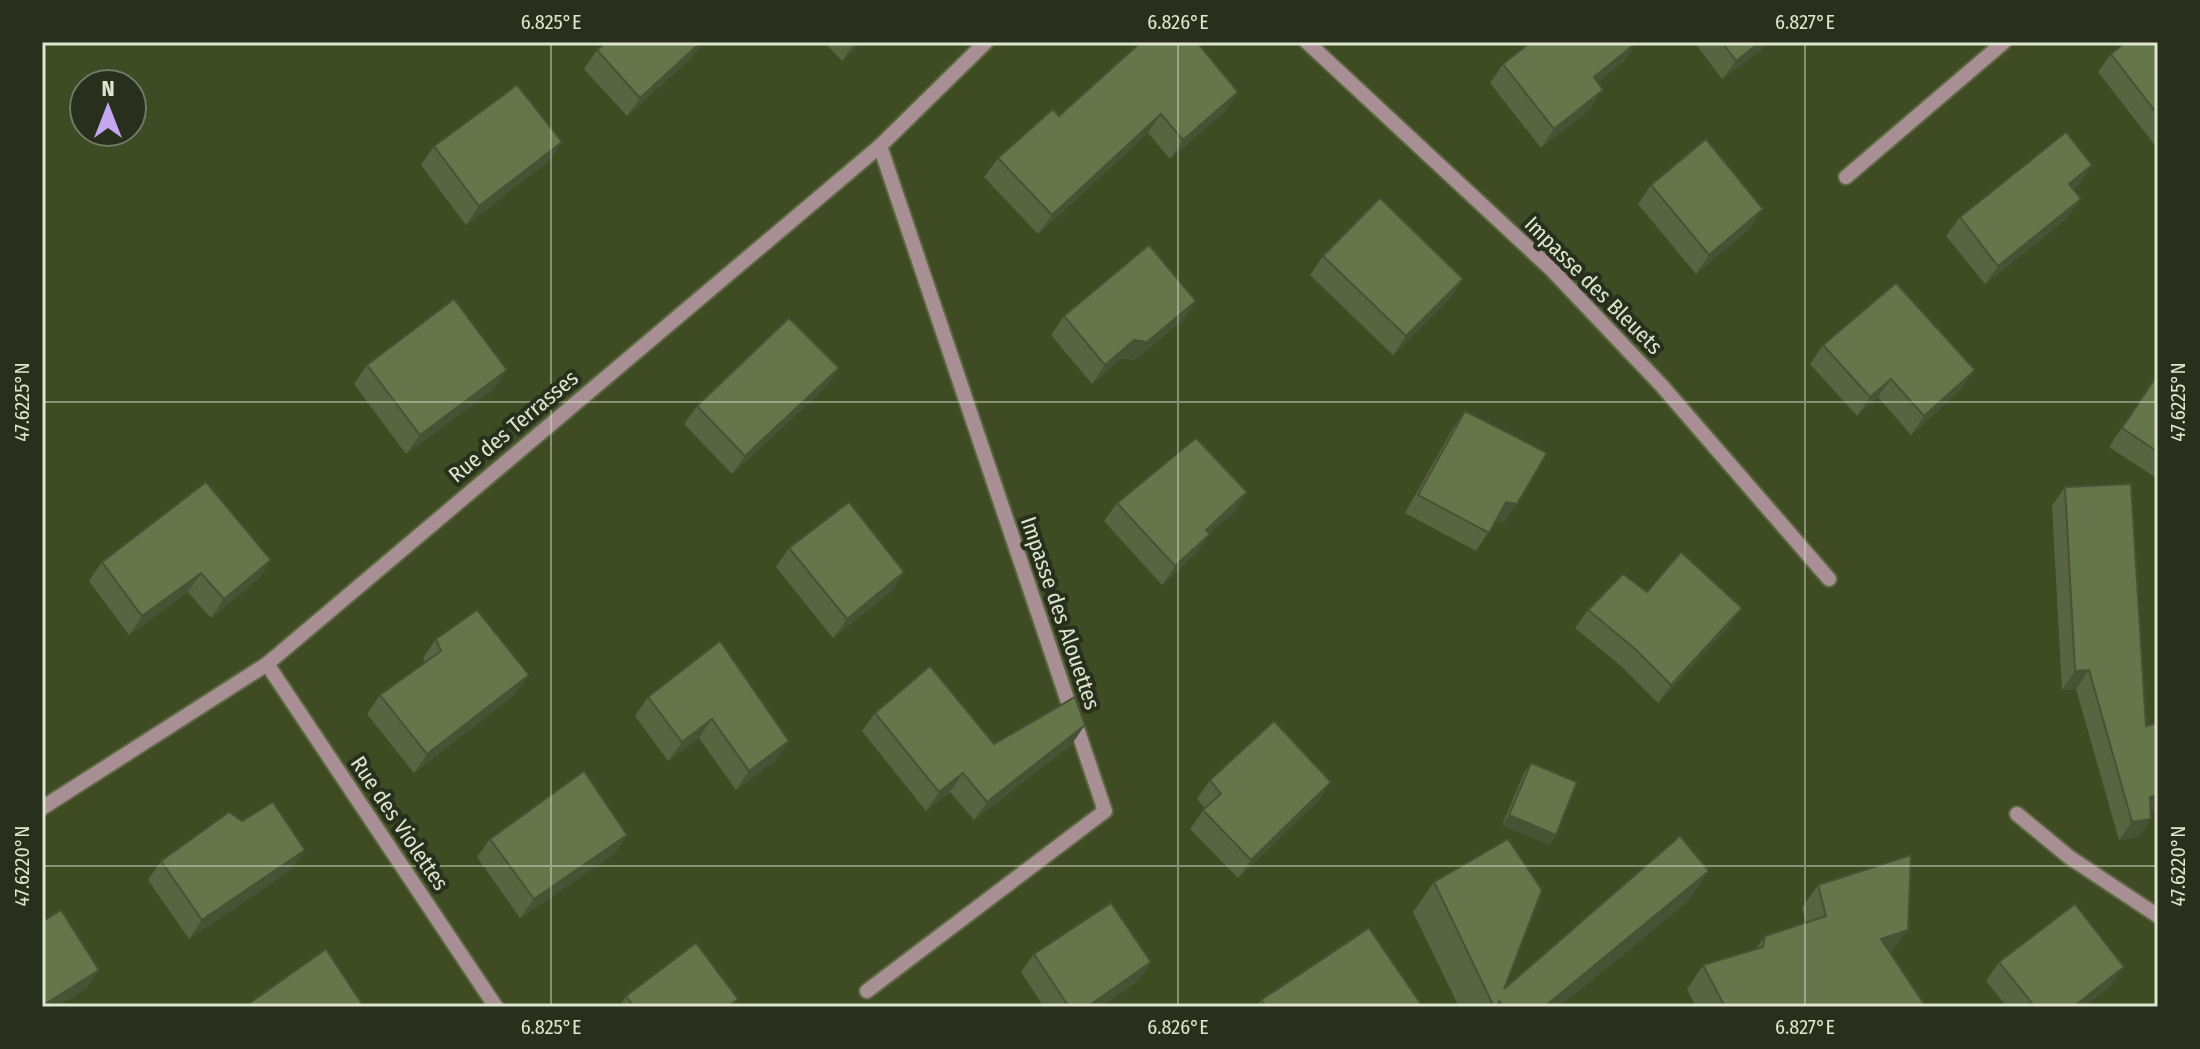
<svg xmlns="http://www.w3.org/2000/svg" width="2200" height="1049" viewBox="0 0 2200 1049" font-family="'Fira Sans Condensed',sans-serif">
	<rect width="100%" height="100%" fill="#3f4b23"/>
	<g fill="none" stroke-linecap="round" stroke-linejoin="round">
		<defs>
			<g id="minor">
				<path d="M1307,42L1551,269L1662,386L1829,579"/>
				<path d="M1846,177L2004,42"/>
				<path d="M267,664L496,1007"/>
				<path d="M42,808L267,664L880,146L986,42"/>
				<path d="M2017,814L2069,857L2158,916"/>
				<path d="M867,991L1105,811L880,146"/>
			</g>
		</defs>
		<use href="#minor" stroke="#5c6742" stroke-width="18"/>
		<use href="#minor" stroke="#a78f94" stroke-width="14"/>
	</g>
	<g fill="#596540">
		<path d="M606,42H703L692,57L627,116L584,69L597,50Z"/>
		<path d="M824,42H862L842,61Z"/>
		<path d="M1694,42H1771L1722,79Z"/>
		<path d="M2158,42V149L2098,72L2111,54Z"/>
		<path d="M1636,43L1623,62L1597,82L1590,109L1541,148L1490,83L1503,64Z"/>
		<path d="M1225,111L1170,159L1148,133L1038,234L984,177L998,158L1059,116Z"/>
		<path d="M562,142L549,161L466,225L421,165L434,146Z"/>
		<path d="M2092,165L2079,184L2073,189L2067,218L1985,284L1946,236L1960,217Z"/>
		<path d="M1651,185L1750,228L1696,274L1638,204Z"/>
		<path d="M1323,256L1463,279L1450,298L1393,355L1310,275Z"/>
		<path d="M1064,316L1183,320L1134,360L1121,358L1092,384L1051,335Z"/>
		<path d="M1823,345L1961,389L1911,435L1878,397L1857,416L1810,364Z"/>
		<path d="M367,365L494,389L406,454L354,384Z"/>
		<path d="M839,368L826,387L732,474L684,424L697,406Z"/>
		<path d="M2158,373V479L2109,447Z"/>
		<path d="M1465,411L1504,523L1496,521L1476,551L1405,513L1452,430Z"/>
		<path d="M2065,487L2146,726L2158,810L2151,812V819L2138,837L2119,840L2076,689L2062,690L2052,506Z"/>
		<path d="M1117,503L1235,511L1209,533L1197,552L1162,585L1104,521Z"/>
		<path d="M789,548L904,572L891,591L833,638L776,567Z"/>
		<path d="M271,560L258,579L211,618L188,592L129,635L89,581L102,562Z"/>
		<path d="M1647,592L1729,626L1658,703L1621,666L1575,628L1588,610Z"/>
		<path d="M436,639L529,675L515,694L414,773L367,714L380,695L425,663L423,658Z"/>
		<path d="M720,641L776,760L736,790L699,738L668,761L635,716L648,697Z"/>
		<path d="M875,713L994,744H1072L974,820L950,792L926,811L862,731Z"/>
		<path d="M1531,763L1556,835L1549,845L1502,825L1524,773Z"/>
		<path d="M1210,780L1318,801L1238,878L1190,829L1205,808L1197,799Z"/>
		<path d="M242,821L305,850L292,869L189,939L148,880L161,861Z"/>
		<path d="M627,835L614,854L520,918L477,857L490,839Z"/>
		<path d="M1434,882L1504,989L1688,901L1559,1007H1459L1413,912Z"/>
		<path d="M1818,885L1891,953L1926,1007H1696L1687,989L1703,965L1756,949L1765,936L1806,923L1802,908Z"/>
		<path d="M1034,954L1151,962L1138,981L1101,1007H1044L1021,972Z"/>
		<path d="M1999,962L2111,985L2084,1007H2007L1986,981Z"/>
		<path d="M626,996L738,999L733,1007H619Z"/>
		<path d="M1261,1000L1423,1007H1256Z"/>
	</g>
	<g fill="#485234">
		<path d="M701,42H703L692,57L627,116L640,98Z"/>
		<path d="M855,42H862L842,61Z"/>
		<path d="M1760,42H1771L1722,79L1736,61Z"/>
		<path d="M1636,43L1623,62L1581,96L1594,77Z"/>
		<path d="M1603,90L1590,109L1541,148L1554,129Z"/>
		<path d="M1238,92L1225,111L1170,159L1183,140Z"/>
		<path d="M1161,114L1148,133L1038,234L1052,215Z"/>
		<path d="M562,142L549,161L466,225L479,206Z"/>
		<path d="M2092,165L2079,184L2056,203L2069,184Z"/>
		<path d="M2081,199L2067,218L1985,284L1998,266Z"/>
		<path d="M1763,209L1750,228L1696,274L1709,255Z"/>
		<path d="M1463,279L1450,298L1393,355L1406,336Z"/>
		<path d="M1196,301L1183,320L1134,360L1121,358L1092,384L1105,365L1134,340Z"/>
		<path d="M839,368L826,387L732,474L745,456Z"/>
		<path d="M507,370L494,389L406,454L420,435Z"/>
		<path d="M1975,370L1961,389L1911,435L1924,416Z"/>
		<path d="M1891,379L1878,397L1857,416L1870,397Z"/>
		<path d="M1247,492L1235,511L1193,548L1206,530Z"/>
		<path d="M1506,502L1517,504L1504,523L1493,521Z"/>
		<path d="M1210,534L1197,552L1162,585L1175,566Z"/>
		<path d="M271,560L258,579L211,618L224,599Z"/>
		<path d="M904,572L891,591L833,638L847,619Z"/>
		<path d="M201,573L188,592L129,635L142,616Z"/>
		<path d="M1742,608L1729,626L1658,703L1671,685Z"/>
		<path d="M2089,670L2076,689L2062,690L2075,671Z"/>
		<path d="M529,675L515,694L414,773L427,754Z"/>
		<path d="M712,719L699,738L668,761L682,742Z"/>
		<path d="M1085,725L1072,744L974,820L987,802Z"/>
		<path d="M789,741L776,760L736,790L749,771Z"/>
		<path d="M963,773L950,792L926,811L939,792Z"/>
		<path d="M1331,782L1318,801L1238,878L1251,860Z"/>
		<path d="M2158,795V810L2137,816L2150,797Z"/>
		<path d="M1509,815L1556,835L1549,845L1502,825Z"/>
		<path d="M2151,819L2138,837L2119,840L2132,822Z"/>
		<path d="M627,835L614,854L520,918L534,899Z"/>
		<path d="M305,850L292,869L189,939L202,920Z"/>
		<path d="M1709,871L1688,901L1559,1007H1544Z"/>
		<path d="M1908,930L1891,953L1881,939Z"/>
		<path d="M1151,962L1138,981L1101,1007H1087Z"/>
		<path d="M2124,967L2111,985L2084,1007H2073Z"/>
		<path d="M99,970L86,989L57,1007H42V1006Z"/>
	</g>
	<g fill="#67754b" stroke="#485234" stroke-width="2">
		<path d="M606,42H701L640,98L597,50Z"/>
		<path d="M1141,42H1197L1238,92L1183,140L1161,114L1052,215L998,158L1053,109L1059,116Z"/>
		<path d="M1531,42H1635L1636,43L1594,77L1603,90L1554,129L1503,64Z"/>
		<path d="M1722,42H1760L1736,61Z"/>
		<path d="M2126,42H2158V115L2111,54Z"/>
		<path d="M517,85L562,142L479,206L434,146Z"/>
		<path d="M2066,132L2092,165L2069,184L2081,199L1998,266L1960,217Z"/>
		<path d="M1706,139L1763,209L1709,255L1651,185Z"/>
		<path d="M1380,198L1463,279L1406,336L1323,256Z"/>
		<path d="M1149,245L1196,301L1147,342L1134,340L1105,365L1064,316Z"/>
		<path d="M1896,283L1975,370L1924,416L1891,379L1870,397L1823,345Z"/>
		<path d="M454,299L507,370L420,435L367,365Z"/>
		<path d="M789,318L839,368L745,456L697,406Z"/>
		<path d="M2158,374V452L2122,428Z"/>
		<path d="M1465,411L1547,453L1517,504L1506,502L1489,533L1418,495Z"/>
		<path d="M1196,438L1247,492L1206,530L1210,534L1175,566L1117,503Z"/>
		<path d="M206,482L271,560L224,599L201,573L142,616L102,562Z"/>
		<path d="M2131,484L2146,726L2158,723V795L2150,797L2151,819L2132,822L2089,670L2075,671L2065,487Z"/>
		<path d="M849,502L904,572L847,619L789,548Z"/>
		<path d="M1681,552L1742,608L1671,685L1634,648L1588,610L1623,574L1647,592Z"/>
		<path d="M477,610L529,675L427,754L380,695L441,651L436,639Z"/>
		<path d="M720,641L789,741L749,771L712,719L682,742L648,697Z"/>
		<path d="M930,666L994,744L1075,697L1085,725L987,802L963,773L939,792L875,713Z"/>
		<path d="M1274,721L1331,782L1251,860L1203,810L1221,794L1210,780Z"/>
		<path d="M1531,763L1577,782L1556,835L1509,815Z"/>
		<path d="M584,771L627,835L534,899L490,839Z"/>
		<path d="M273,802L305,850L202,920L161,861L229,812L242,821Z"/>
		<path d="M1680,836L1709,871L1544,1007H1504L1499,1001L1497,1007H1494L1434,882L1508,839L1542,890L1504,989Z"/>
		<path d="M1911,855L1908,930L1881,939L1926,1007H1725L1703,965L1763,947L1765,936L1826,916L1818,885Z"/>
		<path d="M1111,903L1151,962L1087,1007H1069L1034,954Z"/>
		<path d="M2075,904L2124,967L2073,1007H2035L1999,962Z"/>
		<path d="M61,910L99,970L42,1006V922Z"/>
		<path d="M1369,928L1423,1007H1266L1261,1000Z"/>
		<path d="M696,943L738,999L728,1007H634L626,996Z"/>
		<path d="M326,949L364,1007H244Z"/>
	</g>
	<path fill="none" stroke="#dee6cf" stroke-width="2" stroke-opacity="0.45" d="M551,42V1007M1178,42V1007M1805,42V1007M42,402H2158M42,866H2158"/>
	<g text-anchor="middle" stroke-width="8" stroke-linejoin="round" paint-order="stroke">
		<g font-size="22" fill="#dee6cf" stroke="#292f1d">
			<text transform="translate(1594 285) rotate(45)" y="8">Impasse des Bleuets</text>
			<text transform="translate(513 426) rotate(-40)" y="8">Rue des Terrasses</text>
			<text transform="translate(1061 613) rotate(71)" y="8">Impasse des Alouettes</text>
			<text transform="translate(400 823) rotate(56)" y="8">Rue des Violettes</text>
		</g>
	</g>
	<rect width="2200" height="1049" fill="none" stroke="#292f1d" stroke-width="88"/>
	<g transform="translate(108 108)"><circle r="38" fill="#292f1d" stroke="#717864" stroke-width="2"/>
	<path d="M0-6L14 30L0 20L-14 30Z" fill="#c5a6f0"/>
	<text y="-12" font-size="22" font-weight="bold" text-anchor="middle" fill="#dee6cf">N</text>
	</g>
	<rect x="44" y="44" width="2112" height="961" fill="none" stroke="#dee6cf" stroke-width="3"/>
	<g font-size="20" text-anchor="middle" fill="#dee6cf">
		<text x="551" y="29">6.825°E</text>
		<text x="1178" y="29">6.826°E</text>
		<text x="1805" y="29">6.827°E</text>
		<text transform="translate(22 402) rotate(-90)" y="7">47.6225°N</text>
		<text transform="translate(2178 402) rotate(-90)" y="7">47.6225°N</text>
		<text transform="translate(22 866) rotate(-90)" y="7">47.6220°N</text>
		<text transform="translate(2178 866) rotate(-90)" y="7">47.6220°N</text>
		<text x="551" y="1034">6.825°E</text>
		<text x="1178" y="1034">6.826°E</text>
		<text x="1805" y="1034">6.827°E</text>
	</g>
</svg>
